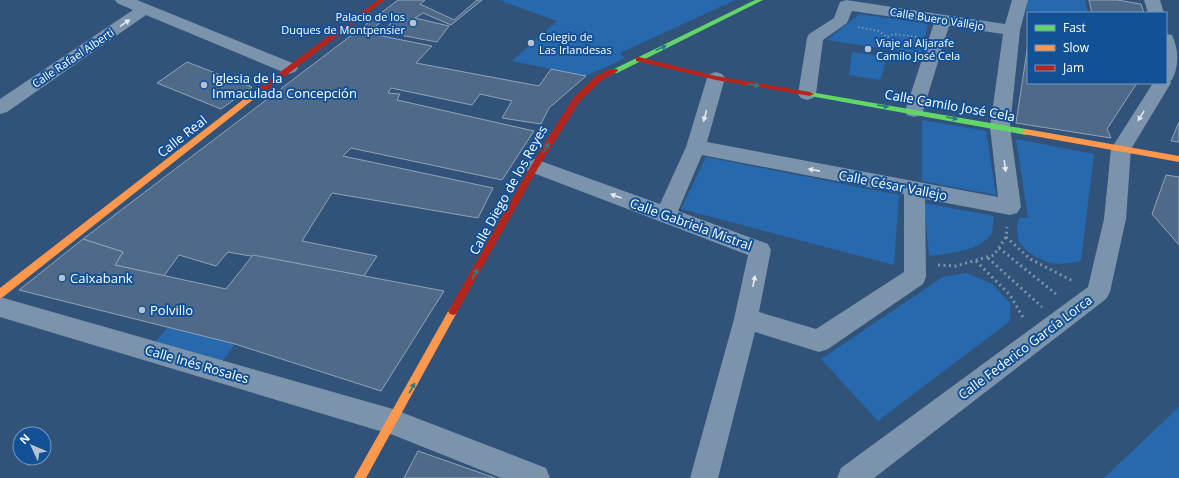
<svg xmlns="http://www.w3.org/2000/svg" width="1179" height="478" viewBox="0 0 1179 478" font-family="'Open Sans',sans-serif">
	<rect width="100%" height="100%" fill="#315379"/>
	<g fill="#2769ae">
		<path d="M499,0H735L620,53L625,58L586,76L512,61L557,21Z"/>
		<path d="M1027,0H1085L1088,13H1048L1025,10Z"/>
		<path d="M859,14L928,24L921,54L827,40Z"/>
		<path d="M852,52L887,57L880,80L849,75Z"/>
		<path d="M922,120L986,131L996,195L922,181Z"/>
		<path d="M1016,139L1094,154L1081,261C1072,263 1060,265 1050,263C1046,262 1042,259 1038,258C1020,248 1013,239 1019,218H1028Z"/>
		<path d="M706,157L899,195L894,265L681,209Z"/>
		<path d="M924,203L994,216C993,221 993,228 992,232C983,251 947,254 929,256Z"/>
		<path d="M967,273L992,284L1010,303V321L878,421L821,359L943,277Z"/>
		<path d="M168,327L235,344L211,377L142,357Z"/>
		<path d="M1179,407V478H1104Z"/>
	</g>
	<g fill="#4f6a88" stroke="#90a3b9">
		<path d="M398,0H425L420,4L454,20L477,0H482L451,25L423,13L415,18L449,26L437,42L384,32L393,20L386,18L367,33L357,31Z"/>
		<path d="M1089,0H1117L1141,4L1144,13H1092Z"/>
		<path d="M357,31L432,46L416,63L539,86L551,69L586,76L549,108L541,124L502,118L512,101L480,94L472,105L391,88L388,93L400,94L397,100L534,131L502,180L351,148L343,156L493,188L478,218L332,193L302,241L377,256L364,276L228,252L216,266L179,255L164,276L115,265L123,252L83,239Z"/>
		<path d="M1028,44V83H1137L1107,129L1111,138L1016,123Z"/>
		<path d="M187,62L252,87L221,109L157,83Z"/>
		<path d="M1179,122V142L1171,141Z"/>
		<path d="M1166,175L1179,177V245L1152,214Z"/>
		<path d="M83,239L123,252L115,265L226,289L253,255L444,291L381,391L235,344L19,290Z"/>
		<path d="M418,451L495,478H404Z"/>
	</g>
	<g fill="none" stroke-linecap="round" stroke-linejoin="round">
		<path stroke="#7b93ab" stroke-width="2" stroke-dasharray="1.5 2.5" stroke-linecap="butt" d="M858,27L879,31L887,37L894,34L917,37"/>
		<g stroke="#7b93ab" stroke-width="3" stroke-dasharray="2 3.5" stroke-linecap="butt">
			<path d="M1006,237L1030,259L1073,281"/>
			<path d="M999,248L1056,294"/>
			<path d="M988,258L1042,307"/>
			<path d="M976,261L1010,295L1024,319"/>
			<path d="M938,265L956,266L994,255L1006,237L1007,227"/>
		</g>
		<g fill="#7b93ab" fill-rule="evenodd">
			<path d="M115,0H137L295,64L298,68L295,72L289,74L283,72L146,15L7,112L0,114V99L133,10L117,3Z"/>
			<path d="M846,0L1005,24L1012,0H1028L1020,30L1010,127L1021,207L1017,213L1010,215L925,199L926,277L923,284L828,349L819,352L755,332L718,478H690L734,319L748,255L528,171L525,166L528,161L535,159L660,204L686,147L707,78L710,74L716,72L722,74L725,78L707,142L998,197L990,127L1003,34L949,26L923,111L921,115L914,117L907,115L905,111L934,23L852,11L847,23L823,40L816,94L813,98L807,100L801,98L798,94L807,38L809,34L834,18L840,2ZM702,155L904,194V272L816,329L759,312L771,250L768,244L678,211Z"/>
			<path d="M1144,0H1160L1164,13H1148Z"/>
			<path d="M1166,34L1172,35C1179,50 1179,66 1172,80L1170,81L1171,83L1131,149L1126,219L1110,292L1106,299L874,478H837L841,468L1088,287L1104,219L1111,149L1153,83H1166Z"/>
			<path d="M0,297L393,409L546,468L550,478H501L393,435L0,317Z"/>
		</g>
		<g fill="#63d668" fill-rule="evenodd">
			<path d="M755,0H763L617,73H611L610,71Z"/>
			<path d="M807,92H810L1026,129L1030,132L1026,135L810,96H807Z"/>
		</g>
		<g fill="#ff974d" fill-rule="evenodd">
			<path d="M257,89H263L264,91L3,297L0,298V288Z"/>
			<path d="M1026,129L1179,156V162L1023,134L1022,132Z"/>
			<path d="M453,307L456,308L458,311L456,314L366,478H354L450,308Z"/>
		</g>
		<g fill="#b3261e" fill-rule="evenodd">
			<path d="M378,0H385L263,93H257V89Z"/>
			<path d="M636,57H639L716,76L810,92L814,94L810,96L716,80L636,61Z"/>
			<path d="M611,69H617L618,71L602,80L580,101L538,168L456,314L453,315L450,314L448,311L450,308L532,164L574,97L596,76Z"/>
		</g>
	</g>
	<defs><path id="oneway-solid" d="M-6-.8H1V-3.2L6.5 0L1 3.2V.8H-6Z"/></defs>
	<g fill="#e5e9ee">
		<use href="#oneway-solid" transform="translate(125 23) rotate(-34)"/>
		<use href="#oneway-solid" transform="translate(705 116) rotate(106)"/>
		<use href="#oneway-solid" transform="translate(1141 116) rotate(122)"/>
		<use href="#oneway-solid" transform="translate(1005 166) rotate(82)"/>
		<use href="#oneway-solid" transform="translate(814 170) rotate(-169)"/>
		<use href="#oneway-solid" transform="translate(616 196) rotate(-160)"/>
		<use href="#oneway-solid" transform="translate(754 281) rotate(-78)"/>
	</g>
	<g fill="#2b7989">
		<use href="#oneway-solid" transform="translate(661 48) rotate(-26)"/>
		<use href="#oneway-solid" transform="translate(754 85) rotate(10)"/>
		<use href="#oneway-solid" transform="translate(883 106) rotate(9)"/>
		<use href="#oneway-solid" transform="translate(952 118) rotate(10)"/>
		<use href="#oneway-solid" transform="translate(546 148) rotate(-60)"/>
		<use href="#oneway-solid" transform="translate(475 274) rotate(-61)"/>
		<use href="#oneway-solid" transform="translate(412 388) rotate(-61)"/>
	</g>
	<g fill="#b7c3d0" stroke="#135197" stroke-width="1.5">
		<circle cx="413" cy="23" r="4"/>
		<circle cx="531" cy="43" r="4"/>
		<circle cx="868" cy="49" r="4"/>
		<circle cx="204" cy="85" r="4"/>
		<circle cx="62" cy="278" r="4"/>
		<circle cx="142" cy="310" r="4"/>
	</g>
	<g text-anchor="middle" stroke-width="4" stroke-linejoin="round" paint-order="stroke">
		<g font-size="11" fill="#fff" stroke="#135197" text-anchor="start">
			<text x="405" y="21" text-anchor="end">Palacio de los<tspan x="405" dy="13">Duques de Montpensier</tspan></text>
			<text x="539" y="41">Colegio de<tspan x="539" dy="13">Las Irlandesas</tspan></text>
			<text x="876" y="47">Viaje al Aljarafe<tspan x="876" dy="13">Camilo José Cela</tspan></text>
		</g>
		<g font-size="11" fill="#fff" stroke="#135197">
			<text transform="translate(937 19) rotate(9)" y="4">Calle Buero Vallejo</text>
			<text transform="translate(73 58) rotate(-34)" y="4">Calle Rafael Alberti</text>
		</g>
		<g font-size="13" fill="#fff" stroke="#135197" text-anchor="start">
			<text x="212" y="83">Iglesia de la<tspan x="212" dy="15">Inmaculada Concepción</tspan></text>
			<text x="70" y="283">Caixabank</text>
			<text x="150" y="315">Polvillo</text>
		</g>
		<g font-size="13" fill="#fff" stroke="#135197">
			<text transform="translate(950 105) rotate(10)" y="5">Calle Camilo José Cela</text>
			<text transform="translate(182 136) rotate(-38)" y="5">Calle Real</text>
			<text transform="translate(893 185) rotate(11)" y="5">Calle César Vallejo</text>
			<text transform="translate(508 190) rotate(-61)" y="5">Calle Diego de los Reyes</text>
			<text transform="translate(691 224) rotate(20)" y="5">Calle Gabriela Mistral</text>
			<text transform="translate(1025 347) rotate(-37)" y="5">Calle Federico García Lorca</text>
			<text transform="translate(197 364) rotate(16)" y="5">Calle Inés Rosales</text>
		</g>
	</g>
	<rect x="1027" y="12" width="140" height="72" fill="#135197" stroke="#7197c1"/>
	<rect x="1035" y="25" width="20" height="6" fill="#63d668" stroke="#7197c1"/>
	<text x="1063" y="32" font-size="12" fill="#ffffff">Fast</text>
	<rect x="1035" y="45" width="20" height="6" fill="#ff974d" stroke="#7197c1"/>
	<text x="1063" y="52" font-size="12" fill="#ffffff">Slow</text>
	<rect x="1035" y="65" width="20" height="6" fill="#b3261e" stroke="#7197c1"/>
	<text x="1063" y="72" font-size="12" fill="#ffffff">Jam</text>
	<g transform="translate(32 446) rotate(314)"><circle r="19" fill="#135197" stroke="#7197c1"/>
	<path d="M0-3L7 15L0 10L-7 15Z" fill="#b7c3d0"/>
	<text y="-6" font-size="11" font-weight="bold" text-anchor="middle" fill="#ffffff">N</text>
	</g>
</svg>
